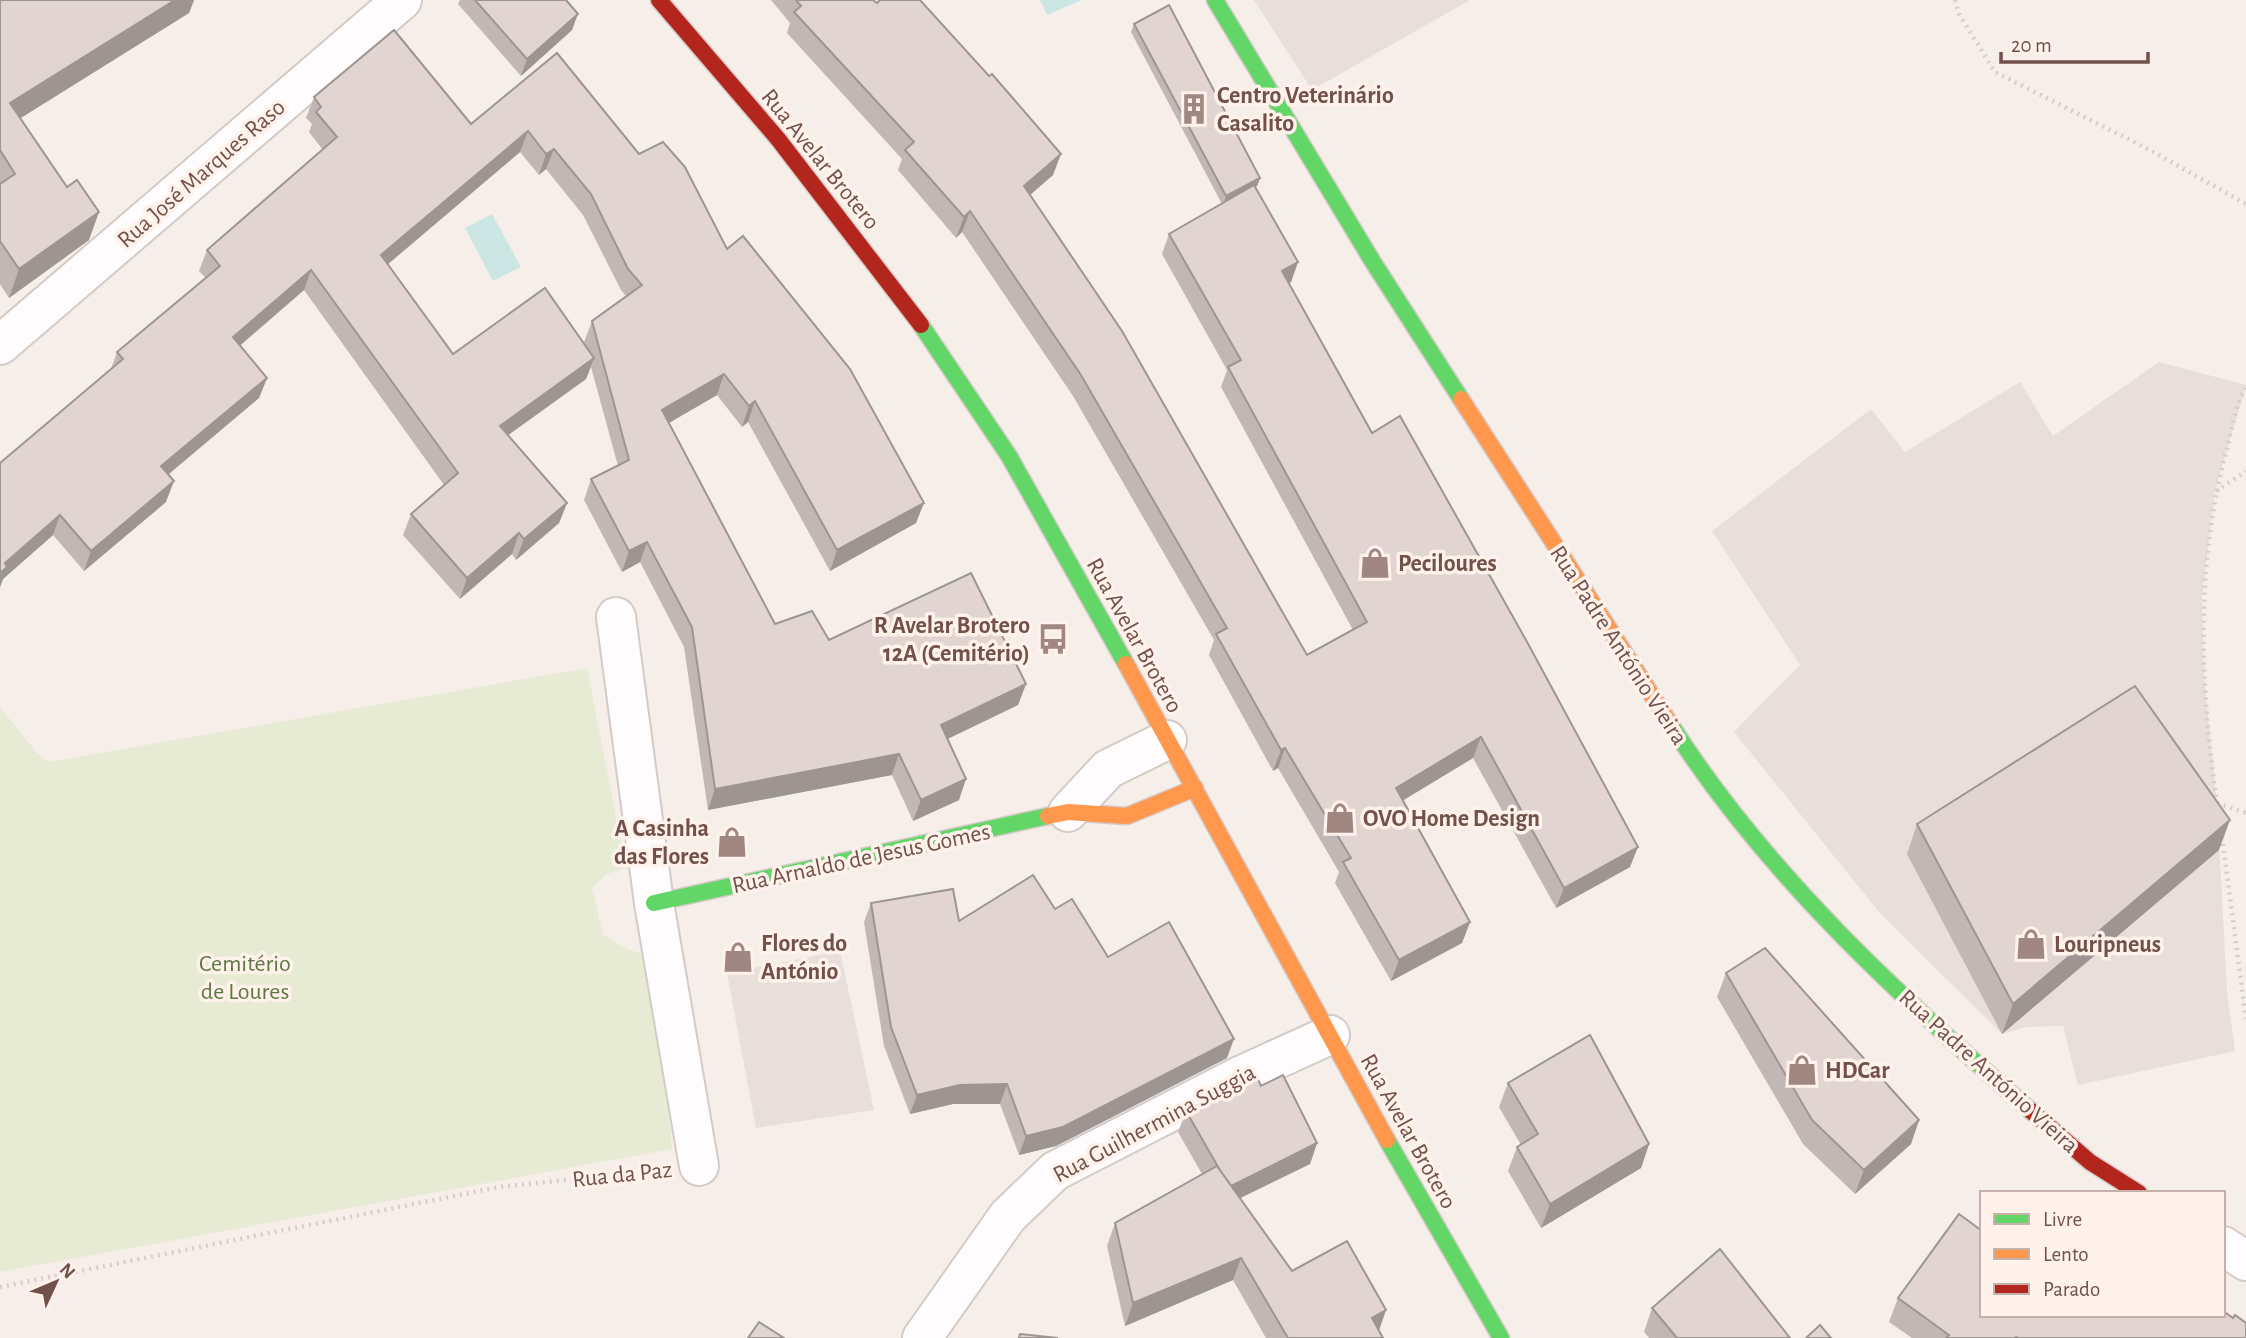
<svg xmlns="http://www.w3.org/2000/svg" width="2246" height="1338" viewBox="0 0 2246 1338" font-family="'Alegreya Sans',sans-serif">
	<rect width="100%" height="100%" fill="#f6eee9"/>
	<g fill="#e8deda">
		<path d="M1254,0H1470L1312,90Z"/>
		<path d="M2159,362L2246,385L2215,491L2202,597L2204,678L2217,803L2227,992L2235,1051L2078,1085L2063,1026L2026,1027L2002,1034L1879,912L1734,732L1800,665L1712,531L1871,409L1905,452L2020,382L2053,436Z"/>
		<path d="M840,951L874,1110L756,1128L727,973Z"/>
	</g>
	<path fill="#e7ebd4" d="M587,668L626,868L607,874L592,888L603,935L627,949L656,958L672,1149L0,1272V707L37,753L49,762Z"/>
	<g fill="#cce6e3">
		<path d="M1040,0H1082L1047,15Z"/>
		<path d="M492,214L521,267L493,281L465,228Z"/>
	</g>
	<g fill="none" stroke-linecap="round" stroke-linejoin="round">
		<defs>
			<g id="street">
				<path d="M0,345L402,0"/>
				<path d="M616,617L654,903L699,1166"/>
				<path d="M1068,812L1108,769L1167,740"/>
				<path d="M2223,1246L2246,1261"/>
				<path d="M922,1338L1008,1216L1055,1171L1242,1075L1330,1035"/>
			</g>
			<g id="fast">
				<path d="M1215,0L1373,262L1461,399"/>
				<path d="M921,325L1009,456L1126,664"/>
				<path d="M1671,725C1766,874 1899,996 2031,1111"/>
				<path d="M654,903L1048,816"/>
				<path d="M1387,1140L1501,1338"/>
			</g>
			<g id="slow">
				<path d="M1461,399L1671,725"/>
				<path d="M1126,664L1387,1140"/>
				<path d="M1048,816L1068,812L1127,816L1195,788"/>
			</g>
			<g id="jam">
				<path d="M659,0L778,139L921,325"/>
				<path d="M2031,1111L2090,1162L2139,1193"/>
			</g>
		</defs>
		<use href="#street" stroke="#d4cac6" stroke-width="42"/>
		<use href="#fast" stroke="#d5cac6" stroke-width="19"/>
		<use href="#slow" stroke="#d5cac6" stroke-width="19"/>
		<use href="#jam" stroke="#d5cac6" stroke-width="19"/>
		<g stroke="#d7ccca" stroke-width="4.5" stroke-dasharray="2 5" stroke-linecap="butt">
			<path d="M1955,0L1959,14L1995,72L2148,149L2246,204"/>
			<path d="M2216,491L2246,471"/>
			<path d="M2217,803L2246,813"/>
			<path d="M2217,804C2200,685 2195,566 2227,449C2232,429 2235,405 2246,388"/>
			<path d="M2222,837L2246,1019"/>
			<path d="M0,1287L499,1187L653,1171"/>
		</g>
		<use href="#street" stroke="#fefcfc" stroke-width="38"/>
		<use href="#fast" stroke="#63d668" stroke-width="16"/>
		<use href="#slow" stroke="#ff974d" stroke-width="16"/>
		<use href="#jam" stroke="#b3261e" stroke-width="16"/>
	</g>
	<g fill="#c2b7b4" fill-rule="evenodd">
		<path d="M0,0H194L189,13L20,118L89,240L9,298L0,284Z"/>
		<path d="M460,0H566L572,30L521,76L458,4Z"/>
		<path d="M771,0H873L1053,175L1030,195L1307,655L1353,630L1221,387L1227,370L1162,254L1169,234L1222,204L1131,32L1134,24L1260,178L1257,186L1255,187L1298,262L1291,282L1289,284L1372,433L1630,867L1556,908L1473,758L1403,800L1470,922L1462,943L1391,981L1335,883L1339,872L1278,768L1273,771L1209,655L1214,640L1073,396L962,232L956,238L898,170L902,159L787,33L790,23Z"/>
		<path d="M557,53L639,154L727,249L916,523L830,571L748,422L742,427L717,395L669,423L775,624L829,640L1026,684L1018,705L947,739L959,800L913,821L892,775L708,810L684,647L640,562L622,572L584,500L591,479L618,466L591,367L586,379L508,435L567,503L559,523L516,560L512,554L460,599L403,535L411,514L444,485L304,290L240,346L267,378L259,398L168,475L166,502L84,571L53,535L3,579L0,587V463L111,369L117,352L206,278L199,271L207,250L323,150L309,132L312,124L306,118L314,97L471,124ZM520,152L539,175L546,169L583,215L621,290L626,296L592,321L584,342L585,346L453,354L388,264Z"/>
		<path d="M1917,824L2219,850L2002,1034L1907,854Z"/>
		<path d="M871,903L959,921L1055,909L1108,957L1227,1058L1056,1146L1019,1155L1000,1104H953L910,1114L884,1046L864,922Z"/>
		<path d="M1726,973L1919,1120L1911,1144L1855,1194L1803,1144L1717,997Z"/>
		<path d="M1508,1083L1649,1144L1641,1168L1541,1228L1508,1171L1517,1147L1521,1145L1499,1107Z"/>
		<path d="M1261,1086L1317,1143L1310,1164L1240,1198L1292,1271L1386,1310L1379,1330L1383,1338H1266L1233,1280L1125,1326L1107,1246L1115,1223L1202,1174L1178,1132L1186,1111Z"/>
		<path d="M1898,1298L1982,1315L2233,1318L2246,1338H1912L1889,1322Z"/>
		<path d="M1652,1308L1790,1338H1649L1644,1332Z"/>
	</g>
	<g fill="#9e9592">
		<path d="M175,0H194L189,13L0,131L10,103Z"/>
		<path d="M578,14L572,30L521,76L527,59Z"/>
		<path d="M528,131L520,152L374,276L381,255Z"/>
		<path d="M554,149L546,169L539,175L546,154Z"/>
		<path d="M1061,154L1053,175L1016,207L1024,186Z"/>
		<path d="M1260,178L1257,186L1223,205L1226,196Z"/>
		<path d="M970,211L962,232L956,238L964,217Z"/>
		<path d="M99,212L89,240L9,298L19,269Z"/>
		<path d="M1298,262L1291,282L1274,292L1282,271Z"/>
		<path d="M311,270L304,290L225,358L233,337Z"/>
		<path d="M594,358L586,379L493,446L500,426Z"/>
		<path d="M724,374L717,395L655,431L662,410Z"/>
		<path d="M267,378L259,398L153,487L161,466Z"/>
		<path d="M755,401L748,422L742,427L749,406Z"/>
		<path d="M174,481L166,502L84,571L91,551Z"/>
		<path d="M567,503L559,523L516,560L524,539Z"/>
		<path d="M924,503L916,523L830,571L837,550Z"/>
		<path d="M60,515L53,535L3,579L0,587V573L5,563Z"/>
		<path d="M519,533L512,554L460,599L467,578Z"/>
		<path d="M647,542L640,562L622,572L629,551Z"/>
		<path d="M1026,684L1018,705L933,746L941,725Z"/>
		<path d="M1481,737L1473,758L1389,809L1396,788Z"/>
		<path d="M1285,748L1278,768L1273,771L1281,750Z"/>
		<path d="M899,754L892,775L708,810L715,789Z"/>
		<path d="M966,779L959,800L913,821L921,800Z"/>
		<path d="M2230,820L2219,850L2002,1034L2013,1004Z"/>
		<path d="M1638,847L1630,867L1556,908L1564,888Z"/>
		<path d="M1470,922L1462,943L1391,981L1399,960Z"/>
		<path d="M1234,1039L1227,1058L1056,1146L1019,1155L1026,1136Z"/>
		<path d="M1007,1084L1000,1104H953L910,1114L917,1095L960,1085Z"/>
		<path d="M1919,1120L1911,1144L1855,1194L1864,1170Z"/>
		<path d="M1317,1143L1310,1164L1222,1207L1230,1186Z"/>
		<path d="M1649,1144L1641,1168L1541,1228L1550,1204Z"/>
		<path d="M1241,1258L1233,1280L1125,1326L1133,1303Z"/>
		<path d="M1386,1310L1378,1333L1372,1318Z"/>
	</g>
	<g fill="#e2d5d1" stroke="#9e9592" stroke-width="2">
		<path d="M0,0H175L10,103L67,187L77,180L99,212L19,269L0,241V184L15,174L0,150Z"/>
		<path d="M475,0H566L578,14L527,59Z"/>
		<path d="M796,0H873L877,3L880,0H920L989,76L992,74L1061,154L1024,186L1122,331L1307,655L1367,622L1228,367L1241,360L1169,234L1254,185L1298,262L1282,271L1372,433L1400,416L1526,640L1638,847L1564,888L1481,737L1396,788L1470,922L1399,960L1343,862L1351,858L1285,748L1281,750L1216,634L1227,628L1081,375L970,211L964,217L905,150L914,142L794,12L801,6Z"/>
		<path d="M1169,5L1260,178L1226,196L1134,24Z"/>
		<path d="M394,30L471,124L557,53L639,154L663,142L685,167L727,249L743,236L850,369L924,503L837,550L755,401L749,406L724,374L662,410L775,624L812,611L829,640L971,573L1026,684L941,725L966,779L921,800L899,754L715,789L692,627L647,542L629,551L591,479L629,460L592,321L642,285L628,269L591,194L554,149L546,154L528,131L381,255L453,354L545,288L594,358L500,426L567,503L524,539L519,533L467,578L411,514L458,473L311,270L233,337L267,378L161,466L174,481L91,551L60,515L5,563L7,567L0,573V463L123,359L117,352L220,266L207,250L337,137L316,112L321,107L314,97Z"/>
		<path d="M2135,686L2230,820L2013,1004L1917,824Z"/>
		<path d="M1033,875L1055,909L1072,899L1108,957L1169,922L1234,1039L1063,1127L1026,1136L1007,1084L960,1085L917,1095L891,1027L871,903L953,889L959,921Z"/>
		<path d="M1765,948L1919,1120L1864,1170L1812,1120L1726,973Z"/>
		<path d="M1590,1035L1649,1144L1550,1204L1517,1147L1538,1134L1508,1083Z"/>
		<path d="M1256,1075L1261,1086L1283,1075L1317,1143L1231,1186L1221,1172L1186,1111Z"/>
		<path d="M1217,1166L1292,1271L1347,1241L1386,1310L1372,1318L1383,1338H1288L1241,1258L1133,1303L1115,1223Z"/>
		<path d="M1959,1214L1982,1231V1315H2223V1311L2233,1318L2235,1315L2246,1323V1338H2018L2016,1337L2015,1338H1946L1949,1335L1898,1298Z"/>
		<path d="M1720,1249L1790,1338H1677L1652,1308Z"/>
		<path d="M759,1322L784,1338H748Z"/>
		<path d="M1820,1325L1831,1338H1806Z"/>
		<path d="M1020,1334L1058,1338H1019Z"/>
	</g>
	<defs>
		<symbol id="building-bare" viewBox="-9 -9 18 18"><path d="M-4-6H4V6H1V3H-1V6H-4ZM-2.5-4.3h1.7v1.8h-1.7ZM.8-4.3h1.7v1.8H.8ZM-2.5-1h1.7V.8h-1.7ZM.8-1h1.7V.8H.8Z" fill="#a08782" stroke="#fef2ea" stroke-width="2.5" paint-order="stroke"/></symbol>
		<symbol id="shop-bare" viewBox="-9 -9 18 18"><path d="M-5-2.5h2.3a2.7 3.5 0 0 1 5.4 0H5L5.5 6h-11ZM-1.5-2.5h3a1.5 2.3 0 0 0-3 0Z" fill="#a08782" stroke="#fef2ea" stroke-width="2.5" paint-order="stroke"/></symbol>
		<symbol id="bus-bare" viewBox="-9 -9 18 18"><path d="M-5-6H5V4H4V6H2V4H-2V6H-4V4H-5ZM-3.5-4V0h7V-4ZM-3.5 1.2v1.5H-2V1.2ZM2 1.2v1.5H3.5V1.2Z" fill="#a08782" stroke="#fef2ea" stroke-width="2.5" paint-order="stroke"/></symbol>
	</defs>
	<g fill-rule="evenodd">
		<use href="#building-bare" x="1172" y="87" width="44" height="44"/>
		<use href="#shop-bare" x="1353" y="541" width="44" height="44"/>
		<use href="#bus-bare" x="1031" y="617" width="44" height="44"/>
		<use href="#shop-bare" x="1318" y="796" width="44" height="44"/>
		<use href="#shop-bare" x="710" y="820" width="44" height="44"/>
		<use href="#shop-bare" x="2009" y="922" width="44" height="44"/>
		<use href="#shop-bare" x="716" y="935" width="44" height="44"/>
		<use href="#shop-bare" x="1780" y="1048" width="44" height="44"/>
	</g>
	<g text-anchor="middle" stroke-width="7" stroke-linejoin="round" paint-order="stroke">
		<g font-size="24" font-weight="bold" fill="#72504b" stroke="#fef2ea" text-anchor="start">
			<text x="1217" y="103">Centro Veterinário<tspan x="1217" dy="28">Casalito</tspan></text>
			<text x="1398" y="571">Peciloures</text>
			<text x="1030" y="633" text-anchor="end">R Avelar Brotero<tspan x="1030" dy="28">12A (Cemitério)</tspan></text>
			<text x="1363" y="826">OVO Home Design</text>
			<text x="709" y="836" text-anchor="end">A Casinha<tspan x="709" dy="28">das Flores</tspan></text>
			<text x="761" y="951">Flores do<tspan x="761" dy="28">António</tspan></text>
			<text x="2054" y="952">Louripneus</text>
			<text x="1825" y="1078">HDCar</text>
		</g>
		<g font-size="24" fill="#72504b" stroke="#fef2ea">
			<text transform="translate(821 159) rotate(51)" y="8">Rua Avelar Brotero</text>
			<text transform="translate(201 173) rotate(-41)" y="8">Rua José Marques Raso</text>
			<text transform="translate(1135 635) rotate(61)" y="8">Rua Avelar Brotero</text>
			<text transform="translate(1619 645) rotate(57)" y="8">Rua Padre António Vieira</text>
			<text transform="translate(861 858) rotate(-12)" y="8">Rua Arnaldo de Jesus Gomes</text>
			<text transform="translate(1989 1071) rotate(42)" y="8">Rua Padre António Vieira</text>
			<text transform="translate(1154 1123) rotate(-28)" y="8">Rua Guilhermina Suggia</text>
			<text transform="translate(1409 1131) rotate(61)" y="8">Rua Avelar Brotero</text>
			<text transform="translate(622 1174) rotate(-6)" y="8">Rua da Paz</text>
		</g>
		<g font-size="24" fill="#5e7843" stroke="#fef2ea">
			<text x="245" y="971">Cemitério<tspan x="245" dy="28">de Loures</tspan></text>
		</g>
	</g>
	<rect x="1980" y="1191" width="245" height="126" fill="#fef2ea" stroke="#c6b1aa" stroke-width="2"/>
	<rect x="1994" y="1214" width="35" height="10" fill="#63d668" stroke="#c6b1aa" stroke-width="2"/>
	<text x="2043" y="1226" font-size="21" fill="#72504b">Livre</text>
	<rect x="1994" y="1249" width="35" height="10" fill="#ff974d" stroke="#c6b1aa" stroke-width="2"/>
	<text x="2043" y="1261" font-size="21" fill="#72504b">Lento</text>
	<rect x="1994" y="1284" width="35" height="10" fill="#b3261e" stroke="#c6b1aa" stroke-width="2"/>
	<text x="2043" y="1296" font-size="21" fill="#72504b">Parado</text>
	<g transform="translate(56 1282) rotate(46)" stroke="#fef2ea" stroke-width="5" paint-order="stroke">
	<path d="M0-5L12 26L0 18L-12 26Z" fill="#72504b"/>
	<text y="-10" font-size="19" font-weight="bold" text-anchor="middle" fill="#72504b">N</text>
	</g>
	<path d="M2001 52v10h147v-10" fill="none" stroke="#72504b" stroke-width="3.5"/>
	<text x="2011" y="52" font-size="21" fill="#72504b" stroke="#fef2ea" stroke-width="5" paint-order="stroke">20 m</text>
</svg>
